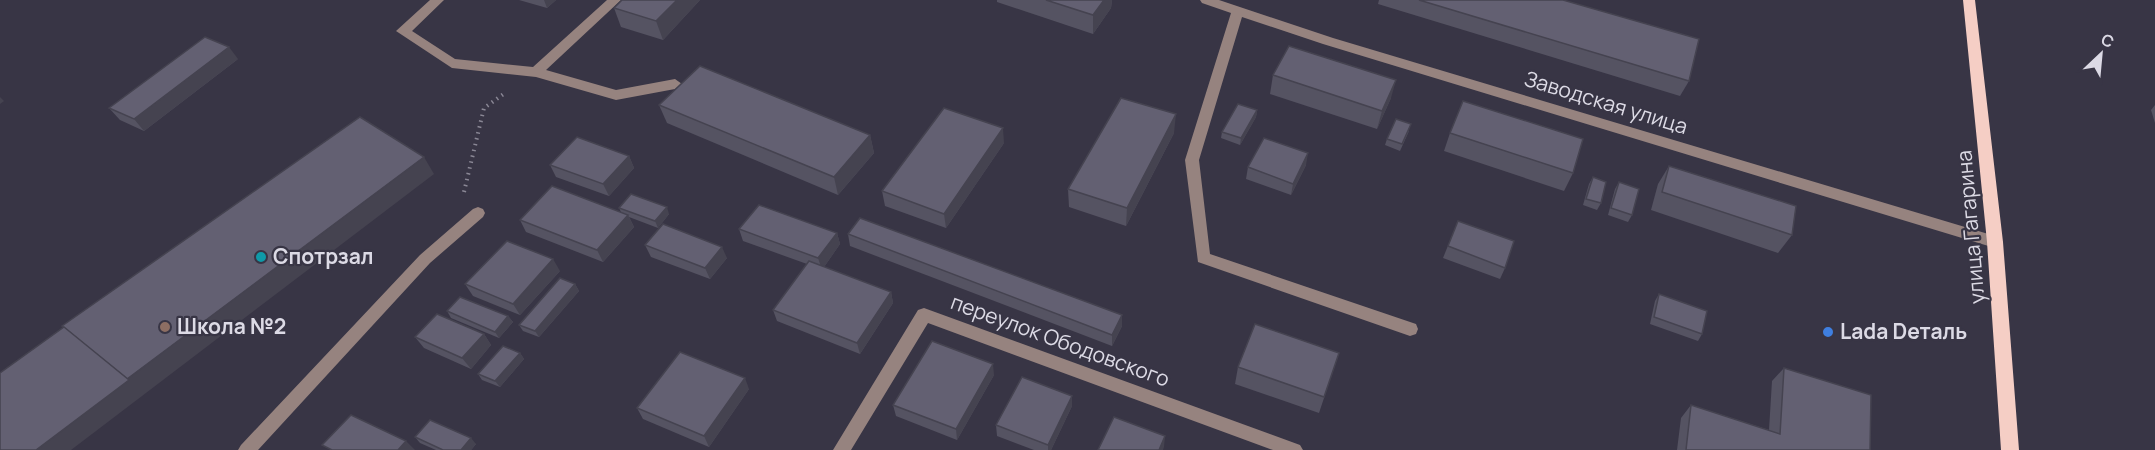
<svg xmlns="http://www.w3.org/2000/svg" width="2155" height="450" viewBox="0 0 2155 450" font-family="Manrope,sans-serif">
	<rect width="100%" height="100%" fill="#383545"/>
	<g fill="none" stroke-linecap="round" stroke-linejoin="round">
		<path stroke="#8a8795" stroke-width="4" stroke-dasharray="1.5 4.5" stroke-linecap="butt" d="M464,192L484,108L505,93"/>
		<g fill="#96837f" fill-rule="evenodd">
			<path d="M430,0H444L412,31L455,59L533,67L607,0H621L546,70L616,90L675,79L682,84L675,89L616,100L536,77L452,68L396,31Z"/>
			<path d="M1200,0H1219L1333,38L1995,236L2000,238L2003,242L2000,246L1995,248L1323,44L1242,17L1199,160L1210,254L1416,324L1418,329L1416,334L1410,336L1198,262L1185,160L1231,13L1202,3Z"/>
			<path d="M478,207L483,209L485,213L483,217L430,263L258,450H238L241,445L420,255L473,209Z"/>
			<path d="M924,308L1300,445L1303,450H1273L928,323L851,450H833L918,310Z"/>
		</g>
		<path fill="#f5cec5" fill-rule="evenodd" d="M1963,0H1975L2003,242L2019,450H2001L1987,242Z"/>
	</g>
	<g fill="#555362">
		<path d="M519,0H556L547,8Z"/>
		<path d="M700,0L663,40L621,27L614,8Z"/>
		<path d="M997,0H1112L1111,8L1093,34L997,2Z"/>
		<path d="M1379,0H1563L1689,81L1680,96L1378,4Z"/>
		<path d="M238,59L144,131L120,120L109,108Z"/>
		<path d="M1273,75L1391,98L1377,129L1270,94Z"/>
		<path d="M659,105L870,135L874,153L838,195L667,123Z"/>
		<path d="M2155,105V123L2151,110Z"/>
		<path d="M1257,110L1256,117L1240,145L1221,138L1222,132Z"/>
		<path d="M1409,131L1400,151L1385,145L1387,139Z"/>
		<path d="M1174,133L1126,226L1069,207L1068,189Z"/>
		<path d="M1450,133L1573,173L1564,191L1444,151Z"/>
		<path d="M1004,143L946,228L885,206L882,191Z"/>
		<path d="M629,156L634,168L609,196L556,177L550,165Z"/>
		<path d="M1306,165L1291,195L1246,179L1248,167Z"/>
		<path d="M1669,166L1792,235L1778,253L1651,210L1658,184Z"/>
		<path d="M1593,177L1601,203L1597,210L1583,205L1589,184Z"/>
		<path d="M1619,182L1632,215L1628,222L1608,215L1615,189Z"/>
		<path d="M619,208L669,214L658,228L629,217L634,227L603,262L526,232L520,220L621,212Z"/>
		<path d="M1458,221L1505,268L1500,279L1443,258Z"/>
		<path d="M739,229L837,233L840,244L824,267L891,292L893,303L860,354L777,321L773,310L807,264L743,241Z"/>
		<path d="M848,234L1122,315V326L1112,346L850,246Z"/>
		<path d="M645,245L727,258L710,279L651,257Z"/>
		<path d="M560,271L520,315L473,296L465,284Z"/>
		<path d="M575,284L579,291L539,337L523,331L519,325Z"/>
		<path d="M1659,294L1702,334L1698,341L1650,324L1655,301Z"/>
		<path d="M447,311L508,316L513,322L499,338L451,318Z"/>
		<path d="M484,334L491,345L471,369L424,348L415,337Z"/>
		<path d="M520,353L524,359L500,387L482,380L478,374Z"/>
		<path d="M1339,353L1319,413L1235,384L1238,367Z"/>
		<path d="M1784,368L1870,450H1677L1681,418L1691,405L1769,430L1772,381Z"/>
		<path d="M994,375L957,440L896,416L893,405Z"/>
		<path d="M749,389L709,447L643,419L637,408Z"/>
		<path d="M1072,406L1051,450H1034L997,436L996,425Z"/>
		<path d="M415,437L476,444L471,450H436L420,443Z"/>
	</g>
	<g fill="#454350">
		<path d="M544,0H556L547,8Z"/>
		<path d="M677,0H700L663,40L656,21Z"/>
		<path d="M1104,0H1112L1111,8L1093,34V15Z"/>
		<path d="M229,47L238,59L144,131L134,119Z"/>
		<path d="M1396,80L1391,98L1377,129L1382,111Z"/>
		<path d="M0,97L4,101L0,104Z"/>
		<path d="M1257,110L1256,117L1240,145L1241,138Z"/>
		<path d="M1176,114L1174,133L1126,226L1127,208Z"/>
		<path d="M1003,128L1004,143L946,228L944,214Z"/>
		<path d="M870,135L874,153L838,195L834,177Z"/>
		<path d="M1308,153L1306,165L1291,195L1293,184Z"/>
		<path d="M629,156L634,168L609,196L603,184Z"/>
		<path d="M424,157L434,174L71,450H36L127,379Z"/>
		<path d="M667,207L669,214L658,228L655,221Z"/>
		<path d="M628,215L634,227L603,262L597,250Z"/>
		<path d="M837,233L840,244L822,270L818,258Z"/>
		<path d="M722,247L727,258L710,279L705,268Z"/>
		<path d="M553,259L560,271L520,315L513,304Z"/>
		<path d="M575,284L579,291L539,337L535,331Z"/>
		<path d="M891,292L893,303L860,354L857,343Z"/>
		<path d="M1122,315V326L1112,346V335Z"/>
		<path d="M508,316L513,322L499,338L495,332Z"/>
		<path d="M484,334L491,345L471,369L462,358Z"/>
		<path d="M520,353L524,359L500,387L495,381Z"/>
		<path d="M993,364L994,375L957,440L956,429Z"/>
		<path d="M745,378L749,389L709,447L704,436Z"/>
		<path d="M1072,396V406L1051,450H1048V445Z"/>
		<path d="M1165,436L1164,447L1163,450H1159Z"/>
		<path d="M471,438L476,444L471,450H461Z"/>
		<path d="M406,441L415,450H398Z"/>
	</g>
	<g fill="#636072" stroke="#454350" stroke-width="1.5">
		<path d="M622,0H677L656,21L614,8Z"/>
		<path d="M1046,0H1104L1093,15Z"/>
		<path d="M1419,0H1563L1699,39L1689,81Z"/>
		<path d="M205,37L229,47L134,119L109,108Z"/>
		<path d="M1289,46L1396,80L1382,111L1273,75Z"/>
		<path d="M700,66L870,135L834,177L659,105Z"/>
		<path d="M1121,98L1176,114L1127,208L1068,189Z"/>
		<path d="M1463,101L1583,139L1573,173L1450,133Z"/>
		<path d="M1238,104L1257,110L1241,138L1222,132Z"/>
		<path d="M944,108L1003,128L944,214L882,191Z"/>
		<path d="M360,117L424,157L127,379L62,326Z"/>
		<path d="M1396,119L1411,124L1402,144L1387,139Z"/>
		<path d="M577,137L629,156L603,184L550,165Z"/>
		<path d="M1264,138L1308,153L1293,184L1248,167Z"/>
		<path d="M1669,166L1796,206L1792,235L1662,192Z"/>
		<path d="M1593,177L1606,182L1601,203L1586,199Z"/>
		<path d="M1619,182L1639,189L1632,215L1611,208Z"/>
		<path d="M552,186L628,215L597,250L520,220Z"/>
		<path d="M631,194L667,207L655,221L619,208Z"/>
		<path d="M759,205L837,233L818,258L739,229Z"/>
		<path d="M860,218L1122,315L1112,335L848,234Z"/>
		<path d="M1458,221L1514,241L1505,268L1448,246Z"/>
		<path d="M663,224L722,247L705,268L645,245Z"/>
		<path d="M507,241L553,259L513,304L465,284Z"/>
		<path d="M809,261L891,292L857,343L773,310Z"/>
		<path d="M560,278L575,284L535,331L519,325Z"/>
		<path d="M1659,294L1707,311L1702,334L1654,317Z"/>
		<path d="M460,297L508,316L495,332L447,311Z"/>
		<path d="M437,314L484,334L462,358L415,337Z"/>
		<path d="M1255,324L1339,353L1324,397L1238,367Z"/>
		<path d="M64,327L129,380L36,450H0V373Z"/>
		<path d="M932,341L993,364L956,429L893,405Z"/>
		<path d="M503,346L520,353L495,381L478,374Z"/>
		<path d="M680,352L745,378L704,436L637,408Z"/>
		<path d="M1784,368L1871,395L1870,450H1686L1691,405L1780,434Z"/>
		<path d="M1022,377L1072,396L1048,445L996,425Z"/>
		<path d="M351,415L406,441L398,450H332L322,445Z"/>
		<path d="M1114,417L1165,436L1159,450H1098Z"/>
		<path d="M430,420L471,438L461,450H443L415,437Z"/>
	</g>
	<circle fill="#0f9aa8" stroke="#383545" stroke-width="2" cx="261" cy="257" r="6"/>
	<circle fill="#8d6e63" stroke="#383545" stroke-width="2" cx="165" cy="327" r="6"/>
	<circle fill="#3f7fe0" stroke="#383545" stroke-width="2" cx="1828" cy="332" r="6"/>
	<g text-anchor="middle" stroke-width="4.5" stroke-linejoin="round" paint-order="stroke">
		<g font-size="21" fill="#dcdae5" stroke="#383545">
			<text transform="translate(1606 103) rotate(17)" y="7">Заводская улица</text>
			<text transform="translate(1971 227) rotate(-95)" y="7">улица Гагарина</text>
			<text transform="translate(1060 341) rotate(20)" y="7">переулок Ободовского</text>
		</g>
		<g font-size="21" font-weight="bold" fill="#dcdae5" stroke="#383545" text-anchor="start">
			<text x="273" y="264">Спотрзал</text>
			<text x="177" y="334">Школа №2</text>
			<text x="1840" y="339">Lada Dеталь</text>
		</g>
	</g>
	<g transform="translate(2101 54) rotate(26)" stroke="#383545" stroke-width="4.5" paint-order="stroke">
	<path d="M0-4.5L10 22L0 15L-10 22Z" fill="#dcdae5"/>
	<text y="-9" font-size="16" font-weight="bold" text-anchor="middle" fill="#dcdae5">С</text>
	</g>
</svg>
